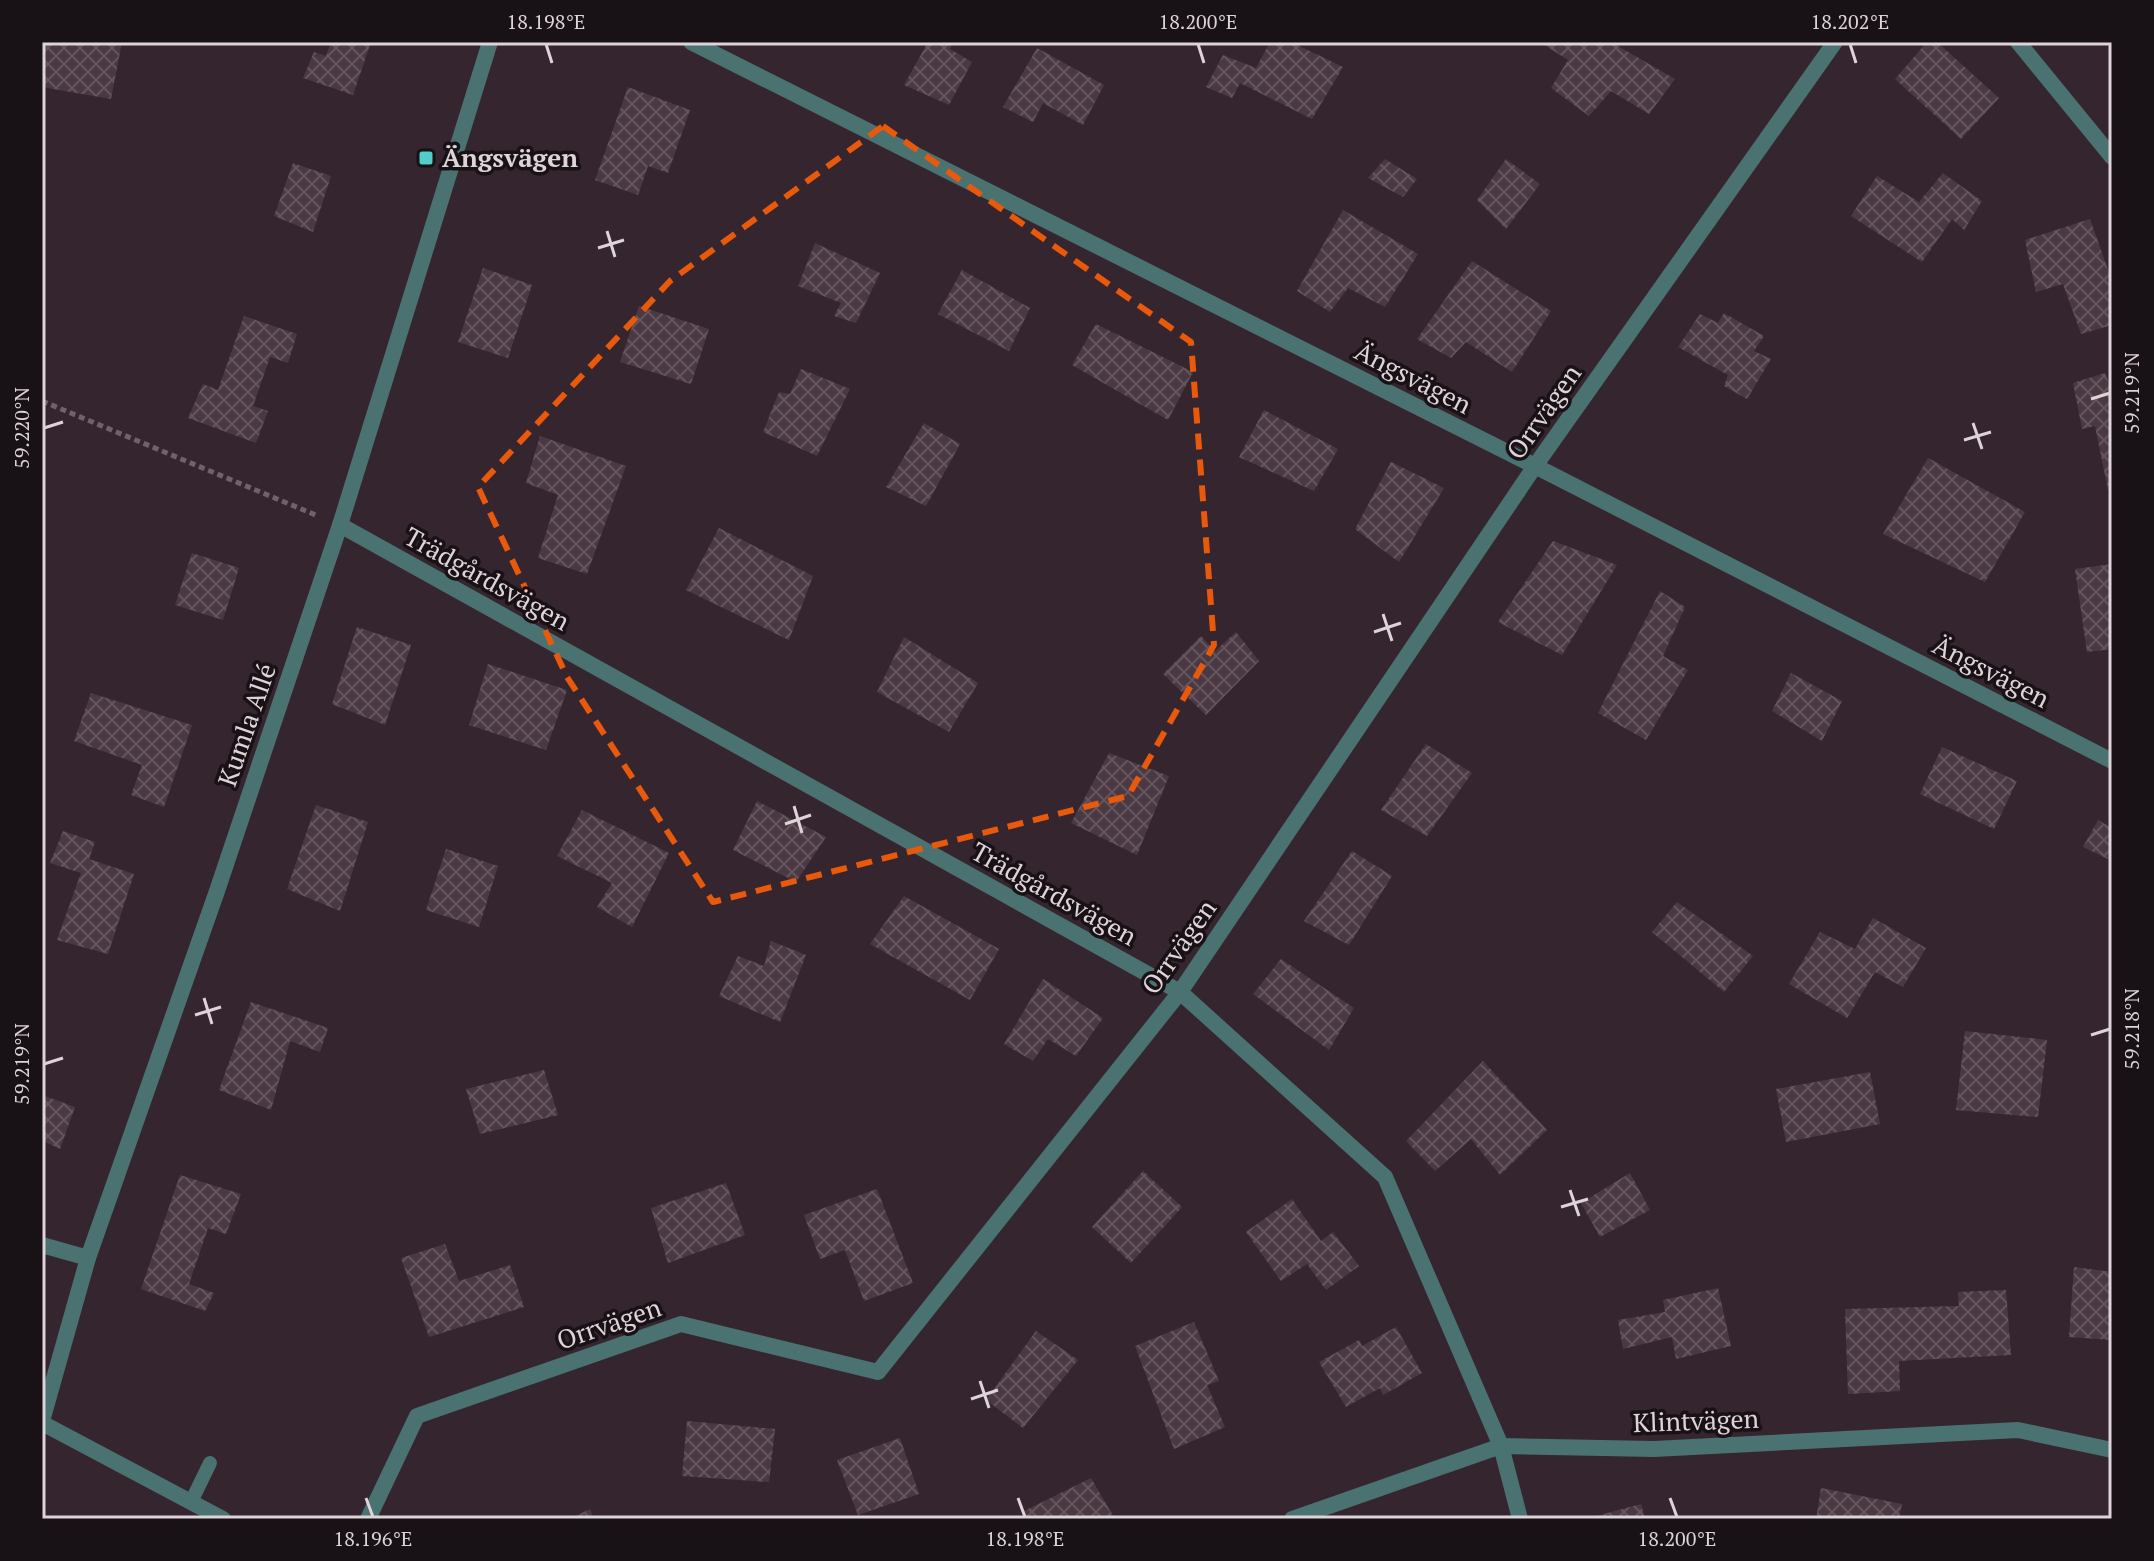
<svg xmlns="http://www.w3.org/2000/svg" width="2154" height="1561" viewBox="0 0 2154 1561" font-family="'PT Serif',serif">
	<defs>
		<pattern id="building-cross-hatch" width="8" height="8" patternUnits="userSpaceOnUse" patternTransform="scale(2)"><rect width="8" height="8" fill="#4a3942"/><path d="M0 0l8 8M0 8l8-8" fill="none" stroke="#64555d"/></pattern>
	</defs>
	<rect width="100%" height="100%" fill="#35252e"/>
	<g fill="url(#building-cross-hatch)">
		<path d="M42,42H122L111,99L42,87Z"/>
		<path d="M331,42H371L353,95L303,78L314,52L326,56Z"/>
		<path d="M928,42H953L950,49L972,62L949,105L904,85Z"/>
		<path d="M1270,42H1291L1343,67L1312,119L1240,83L1232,98L1206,87L1223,55L1256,68Z"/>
		<path d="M1540,42H1611L1675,79L1649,114L1611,91L1589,116L1551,88L1568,60Z"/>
		<path d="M1927,42H1937L1999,98L1961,139L1895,79Z"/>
		<path d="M1037,48L1104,85L1083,125L1043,103L1033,122L1003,107Z"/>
		<path d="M628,87L690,110L668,173L648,166L638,195L595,180Z"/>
		<path d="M1385,159L1417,179L1403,197L1368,178Z"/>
		<path d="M1506,159L1540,184L1506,229L1477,200Z"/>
		<path d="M293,163L331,176L313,232L274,216Z"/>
		<path d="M1943,173L1982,201L1964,230L1952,219L1922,262L1851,216L1877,176L1919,202Z"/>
		<path d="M1343,210L1418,254L1385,307L1348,288L1330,312L1297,291Z"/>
		<path d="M2090,219L2112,281V325L2081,334L2063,284L2036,292L2025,240Z"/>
		<path d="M815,243L880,273L856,323L834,316L841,303L798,286Z"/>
		<path d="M1472,261L1551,311L1512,372L1466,342L1451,358L1417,339Z"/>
		<path d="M483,268L532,285L508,358L458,342Z"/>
		<path d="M962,270L1030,308L1009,351L938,314Z"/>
		<path d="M639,306L709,329L691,384L620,362Z"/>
		<path d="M1724,313L1764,336L1754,351L1771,359L1747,399L1724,386L1728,375L1678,347L1700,314L1718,323Z"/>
		<path d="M244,316L297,334L288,363L270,357L253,406L268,411L256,443L188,418L203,384L218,390Z"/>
		<path d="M1096,324L1193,372L1168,420L1072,365Z"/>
		<path d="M801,369L850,389L817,456L763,432L779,392L790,394Z"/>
		<path d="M2105,373L2112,391V489L2108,490L2095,426L2082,429L2073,383Z"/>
		<path d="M1264,410L1338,449L1314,491L1239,457Z"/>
		<path d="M924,423L960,444L926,506L886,487Z"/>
		<path d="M540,436L626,466L587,574L538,558L558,495L526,483Z"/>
		<path d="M1928,458L2025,512L1985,582L1883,534Z"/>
		<path d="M1391,462L1444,488L1399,562L1355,529Z"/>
		<path d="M719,528L813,576L789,640L686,590Z"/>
		<path d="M1553,541L1617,565L1562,655L1498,622Z"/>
		<path d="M192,553L239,568L223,620L175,605Z"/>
		<path d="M2112,564V649L2087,652L2075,569Z"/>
		<path d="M1660,591L1685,607L1663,656L1688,670L1646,740L1598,713Z"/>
		<path d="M357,627L411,645L385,725L332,704Z"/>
		<path d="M1236,632L1259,661L1206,715L1163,674L1201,636L1215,651Z"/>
		<path d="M904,637L978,683L949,732L877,692Z"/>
		<path d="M488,664L567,690L546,750L469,725Z"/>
		<path d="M1791,673L1842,701L1822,741L1772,711Z"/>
		<path d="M91,693L192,725L164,807L131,795L142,765L74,741Z"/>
		<path d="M1426,744L1472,773L1427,836L1381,810Z"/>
		<path d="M1942,747L2017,781L1994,829L1920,794Z"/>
		<path d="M1109,753L1169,776L1137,855L1071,823Z"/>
		<path d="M757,801L826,837L796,882L733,850Z"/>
		<path d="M316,805L368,822L340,911L287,889Z"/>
		<path d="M582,810L669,853L632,927L597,907L612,883L557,856Z"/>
		<path d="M2098,820L2112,828V861L2083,847Z"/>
		<path d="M63,831L95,842L89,859L134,874L108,954L57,940L81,873L50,863Z"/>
		<path d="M446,849L498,866L479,927L426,910Z"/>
		<path d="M1352,851L1392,876L1349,945L1304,921Z"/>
		<path d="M904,896L999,949L970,1000L870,944Z"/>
		<path d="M1677,902L1753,956L1724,992L1652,932Z"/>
		<path d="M1873,918L1926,948L1903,987L1875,972L1847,1018L1789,984L1820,932L1855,949Z"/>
		<path d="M771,941L806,955L780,1022L719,996L738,956L764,966Z"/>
		<path d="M1281,959L1354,1008L1329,1050L1253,994Z"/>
		<path d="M1043,979L1103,1018L1076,1056L1048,1039L1033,1061L1004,1044Z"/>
		<path d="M251,1002L328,1028L320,1052L290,1041L271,1110L219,1090Z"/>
		<path d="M1965,1031L2047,1040L2038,1117L1956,1110Z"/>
		<path d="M1483,1061L1547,1130L1500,1175L1471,1139L1435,1171L1406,1141Z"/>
		<path d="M544,1070L558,1115L480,1134L466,1089Z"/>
		<path d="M1870,1072L1880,1124L1786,1142L1776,1089Z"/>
		<path d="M42,1095L75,1107L60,1149L45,1142L42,1148Z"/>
		<path d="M1143,1171L1182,1207L1131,1263L1092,1227Z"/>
		<path d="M1630,1173L1650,1210L1600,1237L1581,1203Z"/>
		<path d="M180,1175L241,1194L226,1234L208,1228L189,1284L214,1293L205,1311L141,1289Z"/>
		<path d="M726,1183L745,1235L668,1263L651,1208Z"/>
		<path d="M877,1189L913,1283L864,1301L845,1250L820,1259L804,1215Z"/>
		<path d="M1292,1199L1321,1241L1333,1232L1359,1266L1326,1290L1307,1264L1281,1281L1246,1232Z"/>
		<path d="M445,1244L459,1281L510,1265L524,1307L429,1337L401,1258Z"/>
		<path d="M2074,1267L2112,1272V1340L2069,1337Z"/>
		<path d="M1718,1288L1731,1346L1676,1359L1672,1337L1623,1349L1618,1320L1665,1312L1663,1300Z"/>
		<path d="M2006,1290L2011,1355L1899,1361L1900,1391L1848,1394L1845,1309L1959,1306L1958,1292Z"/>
		<path d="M1194,1322L1219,1381L1207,1385L1225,1427L1174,1449L1135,1346Z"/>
		<path d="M1396,1327L1422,1373L1383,1395L1380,1388L1346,1407L1319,1362L1359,1340L1362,1346Z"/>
		<path d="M1036,1331L1078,1360L1023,1428L986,1400Z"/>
		<path d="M687,1421L775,1429L769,1482L682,1476Z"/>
		<path d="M900,1438L919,1494L858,1515L837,1460Z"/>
		<path d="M1091,1478L1115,1519H1026L1022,1512Z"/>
		<path d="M1821,1488L1902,1504L1899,1519H1816Z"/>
		<path d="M1641,1504L1645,1519H1589V1518Z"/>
		<path d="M590,1509L594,1519H569Z"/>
	</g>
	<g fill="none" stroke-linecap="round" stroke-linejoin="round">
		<path stroke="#706269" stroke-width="5" stroke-dasharray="6 4" stroke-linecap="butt" d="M42,401L318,516"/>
		<path stroke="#4a7270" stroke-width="14" d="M191,1502L210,1463"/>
		<g stroke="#4a7270" stroke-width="16">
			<path d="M691,42L1535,466L2112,761"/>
			<path d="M2018,42L2112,157"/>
			<path d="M340,525L1180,992L1385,1177L1501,1446L1520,1519"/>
			<path d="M42,1245L88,1258"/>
			<path d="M42,1421L88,1258L217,891L340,525L490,42"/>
			<path d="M42,1423L223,1519"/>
			<path d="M368,1519L417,1416L681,1324L878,1372L1180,992L1535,466L1835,42"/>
			<path d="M1292,1519L1501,1446L1654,1449L2018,1430L2112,1450"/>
		</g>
	</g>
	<path fill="none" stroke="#e8590c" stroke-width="6" stroke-dasharray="16 10" stroke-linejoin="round" d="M883,126L1191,342L1214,645L1128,796L713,902L567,677L478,487L670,281Z"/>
	<path fill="none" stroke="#ded3d8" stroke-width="3" d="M546,44L552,63M1198,44L1204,63M1850,44L1856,63M607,231L615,257M598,248L624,240M2091,399L2110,393M1973,423L1982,449M44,428L63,422M1964,440L1991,432M1383,614L1392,641M1374,632L1401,623M794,806L802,833M785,824L811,815M204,998L212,1024M195,1015L221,1007M2091,1035L2110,1029M44,1064L63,1058M1570,1190L1579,1216M1561,1207L1588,1199M980,1381L989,1408M971,1399L998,1390M366,1498L373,1517M1018,1498L1025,1517M1670,1498L1677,1517"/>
	<rect fill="#53cdca" stroke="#181115" stroke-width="3" x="418" y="150" width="16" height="16" rx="4"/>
	<g text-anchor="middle" stroke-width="7" stroke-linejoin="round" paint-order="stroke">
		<g font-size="26" font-weight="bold" fill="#ded3d8" stroke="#181115" text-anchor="start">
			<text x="442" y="167">Ängsvägen</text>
		</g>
		<g font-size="26" fill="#ded3d8" stroke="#181115">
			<text transform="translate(1413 378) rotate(27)" y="9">Ängsvägen</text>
			<text transform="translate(1544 412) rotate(-55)" y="9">Orrvägen</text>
			<text transform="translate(487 579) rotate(29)" y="9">Trädgårdsvägen</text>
			<text transform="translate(1991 672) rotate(27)" y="9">Ängsvägen</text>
			<text transform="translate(247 725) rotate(-71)" y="9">Kumla Allé</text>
			<text transform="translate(1054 894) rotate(29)" y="9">Trädgårdsvägen</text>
			<text transform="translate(1179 947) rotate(-55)" y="9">Orrvägen</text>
			<text transform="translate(609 1324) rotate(-19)" y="9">Orrvägen</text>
			<text transform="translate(1696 1421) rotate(-2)" y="9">Klintvägen</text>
		</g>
	</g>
	<rect width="2154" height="1561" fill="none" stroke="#181115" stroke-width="88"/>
	<rect x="44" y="44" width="2066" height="1473" fill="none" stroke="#ded3d8" stroke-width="3"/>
	<g font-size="20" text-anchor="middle" fill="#ded3d8">
		<text x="546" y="29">18.198°E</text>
		<text x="1198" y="29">18.200°E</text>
		<text x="1850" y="29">18.202°E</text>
		<text transform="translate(2132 393) rotate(-90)" y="7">59.219°N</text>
		<text transform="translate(22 428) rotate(-90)" y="7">59.220°N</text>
		<text transform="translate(2132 1029) rotate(-90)" y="7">59.218°N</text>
		<text transform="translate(22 1064) rotate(-90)" y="7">59.219°N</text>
		<text x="373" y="1546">18.196°E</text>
		<text x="1025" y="1546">18.198°E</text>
		<text x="1677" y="1546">18.200°E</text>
	</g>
</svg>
